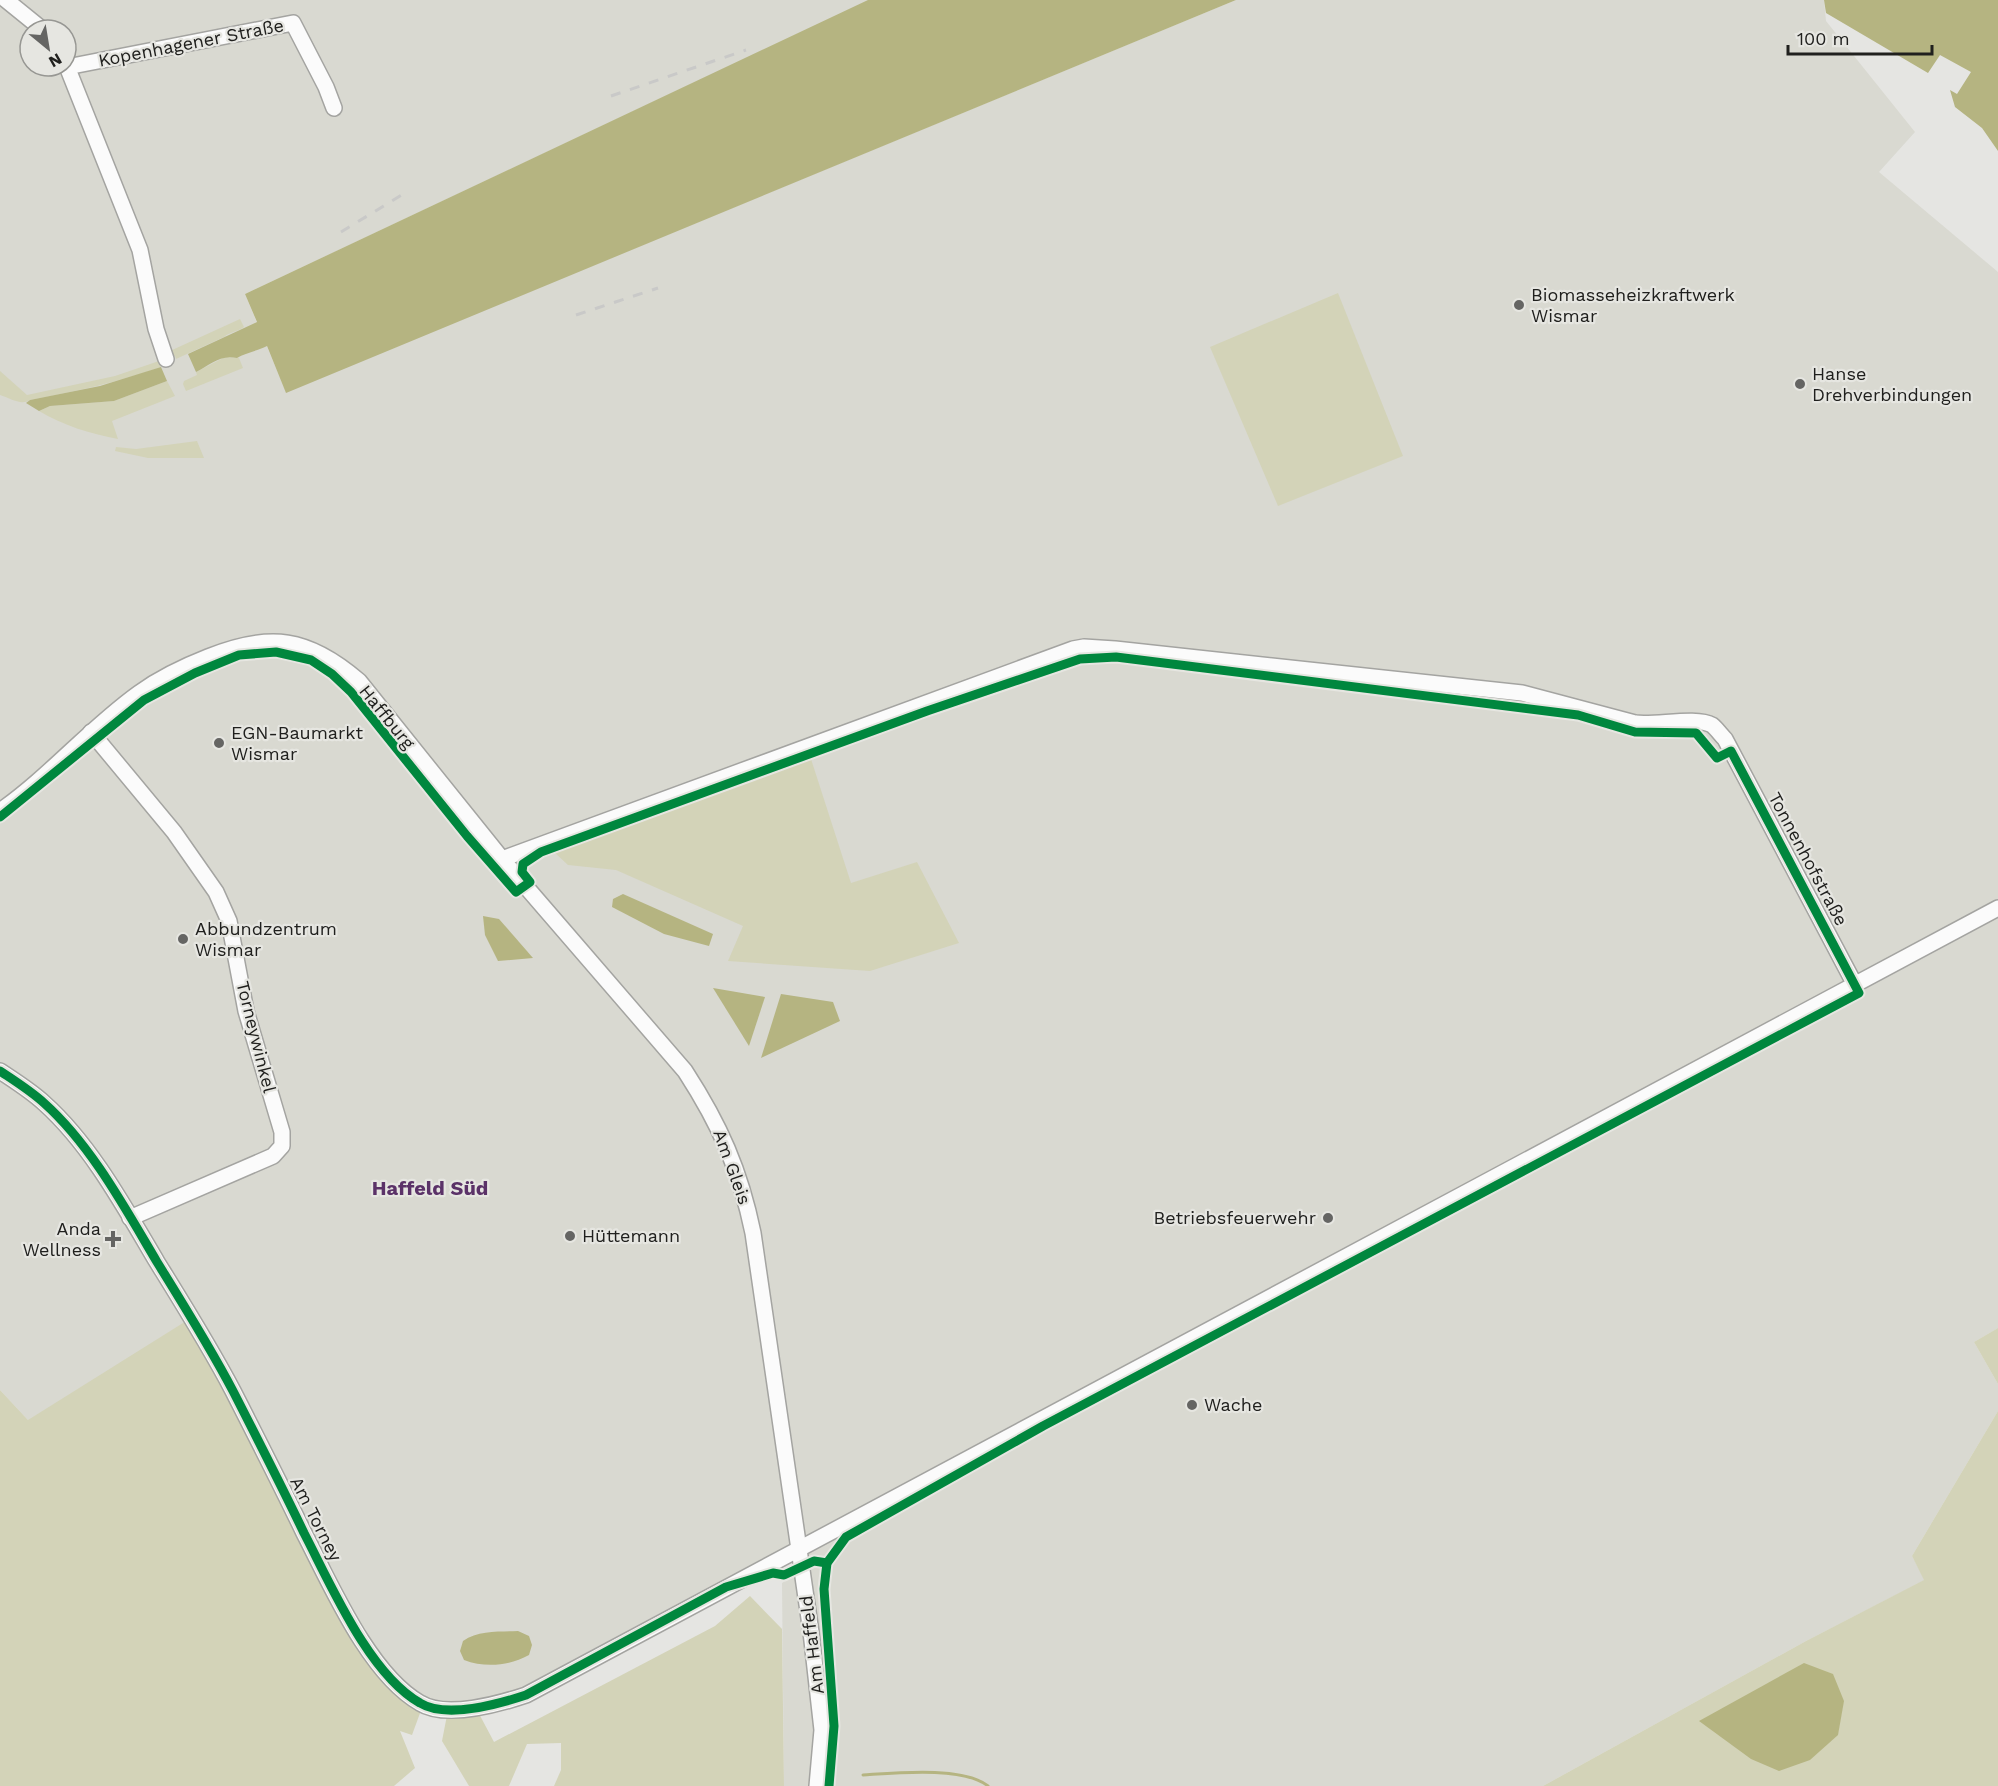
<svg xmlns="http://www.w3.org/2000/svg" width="1998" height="1786" viewBox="0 0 1998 1786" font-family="'Work Sans',sans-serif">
	<rect width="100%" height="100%" fill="#e5e5e2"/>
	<path fill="#d9d9d1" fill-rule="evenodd" d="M0,0H870L245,294L286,392L1236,0H1824L1826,21L1915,132L1879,172L1998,272V1328L1974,1342L1998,1384V1411L1912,1556L1925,1580L1806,1641L1543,1786H784L782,1583L803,1570L800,1549L500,1704L423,1705L28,1420L0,1390V1082L10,1078L0,1071ZM30,30H66V66H30Z"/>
	<g fill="#d3d3b8">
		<path d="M1338,293L1403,456L1278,506L1210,347Z"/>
		<path d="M240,319L244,327C237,332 230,332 224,337L176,359L175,356L172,357L170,351Z"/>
		<path d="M225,357L239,358L243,368L186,391L183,384L184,381L197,375L196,372Z"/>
		<path d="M159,361L161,367C118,382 74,392 30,400C21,406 10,398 0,395V371L27,395L115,376Z"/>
		<path d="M167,381L175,396L112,421L118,439C89,433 64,426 39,411L50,406L114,401Z"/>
		<path d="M197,441L204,458H148L115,451L116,447L136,449Z"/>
		<path d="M811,759L851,883L917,862L959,943L870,971L728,961L743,926L616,870L568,865L554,852Z"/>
		<path d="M191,1318L375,1661L423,1705L412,1735L400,1731L415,1768L394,1786H0V1390L28,1420Z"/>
		<path d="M1998,1328V1384L1974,1342Z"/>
		<path d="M1998,1411V1786H1543L1806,1641L1924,1580L1912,1556Z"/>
		<path d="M750,1596L782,1629L784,1786H554L561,1770V1743L527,1744L509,1786H469L442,1741L448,1710L476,1708L494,1742L715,1626Z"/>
	</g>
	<g fill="#b5b481">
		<path d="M868,0H1236L286,393L267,346C257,351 245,353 237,358C220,354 210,365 196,372L188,354L257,322L245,294Z"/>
		<path d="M1824,0H1998V151L1982,128L1955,107L1950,90L1957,94L1971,72L1940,55L1928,73L1826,13Z"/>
		<path d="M161,367L167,381L114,401L50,406L39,411L26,403L30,400L100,386Z"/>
		<path d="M623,894L713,934L709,946L664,934L612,907L613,899Z"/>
		<path d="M483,916L499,919L533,958L498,961L485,935Z"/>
		<path d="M713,988L765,997L749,1046Z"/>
		<path d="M781,994L833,1002L840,1021L761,1058Z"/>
		<path d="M518,1631L529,1636L532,1645L529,1655C509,1666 485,1668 464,1660L460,1651L463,1641C479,1630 500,1632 518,1631Z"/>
		<path d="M1804,1663L1833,1674L1844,1701L1838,1735L1810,1760L1779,1771L1751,1759L1699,1721Z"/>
	</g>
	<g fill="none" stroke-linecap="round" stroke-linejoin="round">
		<path stroke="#b5b481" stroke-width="3" d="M863,1775C895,1773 963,1766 988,1786"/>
		<defs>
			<g id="minor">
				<path d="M6,0L43,30"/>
				<path d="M66,64L140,250L156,329L166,359"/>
				<path d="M67,67L293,23L326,87L334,108"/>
				<path d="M91,732L174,832L216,892L229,921L246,1011L282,1132V1146L273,1156L130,1218"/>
				<path d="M0,811C50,776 90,728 139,693C160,678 185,666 208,657C270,632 308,637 359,681L502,859L685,1071C720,1125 740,1170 753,1233L811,1632L822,1730L817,1786"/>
				<path d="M502,859L1073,649L1084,647L1115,649L1522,693L1635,723C1655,726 1696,716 1712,725C1716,728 1721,735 1725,739L1854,983"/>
				<path d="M0,1071C15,1081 31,1091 44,1103C91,1145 125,1208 157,1262C183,1304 210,1347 233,1391C257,1438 281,1485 304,1533C331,1585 369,1674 420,1703C446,1719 499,1704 526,1695L1998,908"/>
			</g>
		</defs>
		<use href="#minor" stroke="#a4a4a1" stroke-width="18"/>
		<use href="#minor" stroke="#fbfbfb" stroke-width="15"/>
		<g stroke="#c9c9c8" stroke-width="3" stroke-dasharray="10 10" stroke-linecap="butt">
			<path d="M611,96L746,50"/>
			<path d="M341,232L405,193"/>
			<path d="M576,315L658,288"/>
		</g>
		<defs>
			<g id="cycleway">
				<path d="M0,817L144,700L195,673L239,655L276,652L311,660L332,674L351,692L467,836L516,892L530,882L522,872L523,864L541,852L927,711L1080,659L1116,657L1578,715L1635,732L1696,733L1717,758L1731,751L1859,993L1043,1426L846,1537L827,1563L824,1589L834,1726L829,1786"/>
				<path d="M0,1071C15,1081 31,1091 44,1103C91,1145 125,1208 157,1262C183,1304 210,1347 233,1391C257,1438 281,1485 304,1533C331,1585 369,1674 420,1703C446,1719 499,1704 526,1695L726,1587L773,1573L784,1575L814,1561L827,1563"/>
			</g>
		</defs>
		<use href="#cycleway" stroke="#e6e6e1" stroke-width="13"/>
		<use href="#cycleway" stroke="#00873e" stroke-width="9"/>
	</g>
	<g fill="#656563" stroke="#e6e6e1" stroke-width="2">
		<circle cx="1519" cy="305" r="6"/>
		<circle cx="1800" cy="384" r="6"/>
		<circle cx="219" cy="743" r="6"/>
		<circle cx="183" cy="939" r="6"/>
		<circle cx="1328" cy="1218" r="6"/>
		<circle cx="570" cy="1236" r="6"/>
		<path d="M110 1230h6v6h6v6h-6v6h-6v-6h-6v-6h6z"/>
		<circle cx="1192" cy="1405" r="6"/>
	</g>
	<g text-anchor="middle" stroke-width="4.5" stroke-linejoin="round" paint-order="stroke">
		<g font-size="18" fill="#20201e" stroke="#e6e6e1">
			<text transform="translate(191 43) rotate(-11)" y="6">Kopenhagener Straße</text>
			<text transform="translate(387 717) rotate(51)" y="6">Haffburg</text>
			<text transform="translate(1808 859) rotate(62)" y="6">Tonnenhofstraße</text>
			<text transform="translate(256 1037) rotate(76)" y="6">Torneywinkel</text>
			<text transform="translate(732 1167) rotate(70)" y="6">Am Gleis</text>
			<text transform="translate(316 1519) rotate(63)" y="6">Am Torney</text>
			<text transform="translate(812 1645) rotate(-97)" y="6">Am Haffeld</text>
		</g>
		<g font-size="18" fill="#20201e" stroke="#e6e6e1" text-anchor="start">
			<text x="1531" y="301">Biomasseheizkraftwerk<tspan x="1531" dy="21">Wismar</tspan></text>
			<text x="1812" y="380">Hanse<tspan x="1812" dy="21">Drehverbindungen</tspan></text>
			<text x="231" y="739">EGN-Baumarkt<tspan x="231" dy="21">Wismar</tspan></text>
			<text x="195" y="935">Abbundzentrum<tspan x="195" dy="21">Wismar</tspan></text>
			<text x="1316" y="1224" text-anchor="end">Betriebsfeuerwehr</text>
			<text x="101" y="1235" text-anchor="end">Anda<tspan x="101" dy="21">Wellness</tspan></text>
			<text x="582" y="1242">Hüttemann</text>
			<text x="1204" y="1411">Wache</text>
		</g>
		<g font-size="20" font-weight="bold" fill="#5b3268" stroke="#e6e6e1">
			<text x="430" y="1195">Haffeld Süd</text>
		</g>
	</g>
	<g transform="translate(48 48) rotate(150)"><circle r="28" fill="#e6e6e1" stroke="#979793" stroke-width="1.5"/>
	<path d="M0-4.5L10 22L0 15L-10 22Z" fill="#656563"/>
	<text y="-9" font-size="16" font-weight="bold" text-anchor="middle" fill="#20201e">N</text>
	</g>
	<path d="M1788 45v9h144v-9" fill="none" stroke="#20201e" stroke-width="3"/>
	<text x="1797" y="45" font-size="18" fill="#20201e" stroke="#e6e6e1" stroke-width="4.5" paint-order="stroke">100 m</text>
</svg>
